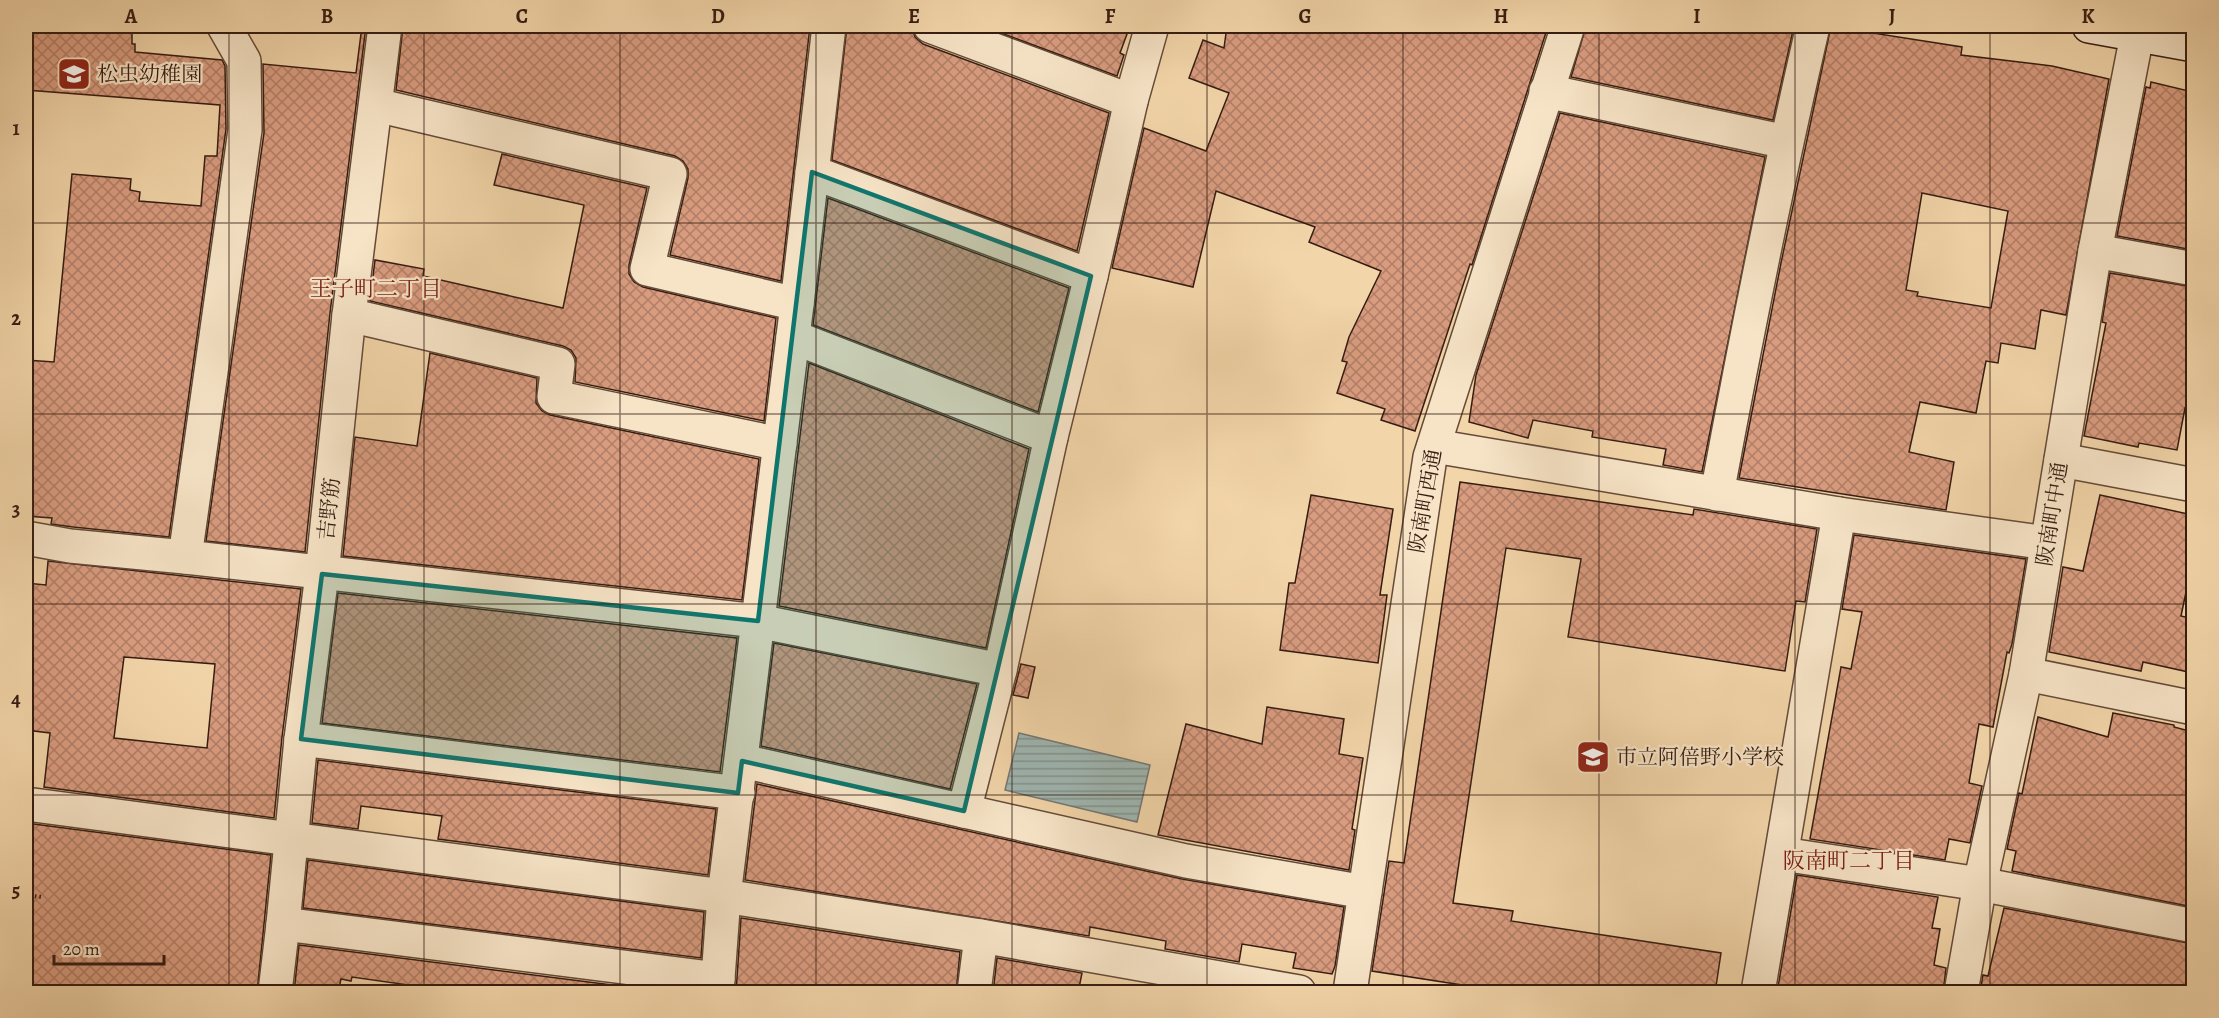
<svg xmlns="http://www.w3.org/2000/svg" width="2219" height="1018" viewBox="0 0 2219 1018" font-family="Alegreya,'Noto Serif JP',serif">
	<defs>
		<pattern id="water-rules" width="6" height="5" patternUnits="userSpaceOnUse" patternTransform="scale(1.5)"><rect width="6" height="5" fill="#9eb6b2"/><path d="M0 2.5h6" fill="none" stroke="#82938f"/></pattern>
		<pattern id="building-cross-hatch" width="8" height="8" patternUnits="userSpaceOnUse" patternTransform="scale(1.5)"><rect width="8" height="8" fill="#d99c7f"/><path d="M0 0l8 8M0 8l8-8" fill="none" stroke="#b17e67"/></pattern>
	</defs>
	<rect width="100%" height="100%" fill="#f2d5a9"/>
	<filter id="stains"><feTurbulence type="fractalNoise" baseFrequency=".00333" numOctaves="4"/><feColorMatrix values="0 0 0 0 .2 0 0 0 0 .09 0 0 0 0 .02 0 0 0 .5 -.17"/></filter>
	<radialGradient id="worn" r=".72"><stop offset=".6" stop-color="#630" stop-opacity="0"/><stop offset="1" stop-color="#630" stop-opacity=".3"/></radialGradient>
	<path fill="url(#water-rules)" stroke="#747872" stroke-width="1.5" d="M1019,733L1150,765L1137,822L1005,790Z"/>
	<g fill="url(#building-cross-hatch)" stroke="#351c12" stroke-width="1.5" fill-rule="evenodd">
		<path d="M29,26H132V44H135V52L222,60L225,66L226,129L169,537L73,527L51,524L52,518L26,516V360L54,362L72,174L131,179L130,190L140,192L139,201L201,206L205,156H217L220,105L26,90Z"/>
		<path d="M362,26H366L330,313L305,552L206,541L264,133L263,64L356,73Z"/>
		<path d="M403,26H810L781,281L670,255L688,178V169L683,161L675,156L396,90Z"/>
		<path d="M847,26H912L915,37L923,44L1109,113L1077,251L832,160Z"/>
		<path d="M982,26H1130L1120,53L1124,55L1117,76Z"/>
		<path d="M1227,26H1548L1472,265L1470,264L1415,431L1381,420L1385,409L1337,393L1347,362L1342,361L1349,337L1381,271L1309,242L1315,227L1216,191L1193,287L1112,268L1144,128L1206,151L1229,93L1189,78L1203,40L1224,48Z"/>
		<path d="M1586,26H1794L1773,120L1571,77Z"/>
		<path d="M1831,26H1867L1866,32L1962,47L1961,55L2052,66L2109,79L2066,315L2041,310L2035,349L2001,343L1998,363L1986,361L1976,413L1920,402L1909,452L1954,462L1946,510L1739,478L1781,263ZM1922,193L2008,211L1991,308L1917,296L1918,292L1906,290Z"/>
		<path d="M2151,82L2193,92V250L2117,236L2146,87L2150,88Z"/>
		<path d="M1560,113L1765,157L1702,472L1663,465L1666,449L1592,437L1593,431L1533,420L1528,438L1469,422L1476,375Z"/>
		<path d="M502,154L647,188L629,265V274L634,282L643,287L776,318L764,421L575,382L576,358L571,350L563,346L370,301L375,260L424,269L423,276L563,308L584,205L494,185Z"/>
		<path d="M828,198L1069,288L1038,412L813,325Z"/>
		<path d="M2110,273L2193,287V410L2185,408L2177,450L2139,443L2138,447L2084,436L2106,323L2102,322Z"/>
		<path d="M430,353L537,378L536,403L542,411L550,415L759,459L742,600L343,556L355,437L417,446Z"/>
		<path d="M809,363L1029,449L986,648L779,606Z"/>
		<path d="M1460,482L1693,515L1694,509L1817,529L1805,602L1796,601L1785,671L1568,637L1581,559L1506,548L1453,903L1513,911L1511,921L1721,953L1715,993H1514L1372,971L1389,861L1404,863Z"/>
		<path d="M1311,495L1393,509L1380,595H1387L1378,663L1280,650L1289,583H1295Z"/>
		<path d="M2100,495L2193,515V559L2181,616L2193,619V673L2143,662L2141,671L2049,652L2063,567L2083,571Z"/>
		<path d="M1854,535L2026,559L2012,644L2009,653L2007,652L1993,727L1979,724L1969,783L1982,786L1970,843L1949,839L1945,860L1810,839L1841,667L1851,669L1862,612L1842,609Z"/>
		<path d="M48,561L301,589L282,737L274,818L44,787L50,733L26,730V583L46,585ZM124,657L215,664L207,748L114,738Z"/>
		<path d="M338,593L737,638L720,772L322,723Z"/>
		<path d="M774,643L977,684L950,789L761,746Z"/>
		<path d="M1021,664L1035,667L1028,698L1013,695Z"/>
		<path d="M1267,707L1344,719L1339,754L1363,758L1352,829L1355,830L1349,870L1158,835L1186,724L1262,744Z"/>
		<path d="M2113,713L2174,725V727L2193,732V907L2012,871L2016,851L2007,849L2019,793L2022,794L2038,717L2108,737Z"/>
		<path d="M318,760L716,809L708,875L438,839L442,816L361,806L358,829L312,823Z"/>
		<path d="M757,784L1182,879L1344,907L1335,966L1332,974L1293,968L1296,953L1242,944L1239,962L1165,949L1166,941L1090,927L1089,936L745,880Z"/>
		<path d="M26,823L271,855L257,993H26Z"/>
		<path d="M308,860L704,912L701,958L303,908Z"/>
		<path d="M1797,875L1938,897L1932,928L1940,929L1934,965L1946,968L1943,993H1777Z"/>
		<path d="M2004,908L2193,944V993H1980L1983,975L1988,976Z"/>
		<path d="M741,918L960,952L956,993H736Z"/>
		<path d="M299,945L675,993H465L352,977L351,981L341,979L338,993H294Z"/>
		<path d="M997,958L1082,973L1078,993H993Z"/>
		<path d="M1159,986L1194,993H1158Z"/>
	</g>
	<g fill="none" stroke-linecap="round" stroke-linejoin="round">
		<defs>
			<g id="street">
				<path d="M930,26L1131,101"/>
				<path d="M1546,91L1786,142"/>
				<path d="M376,105L670,174L647,269L797,304"/>
				<path d="M812,172L1091,276"/>
				<path d="M2095,251L2194,269"/>
				<path d="M349,315L558,364L554,397L780,444"/>
				<path d="M793,337L1051,437"/>
				<path d="M1434,446L1839,514L2047,543"/>
				<path d="M2061,460L2194,485"/>
				<path d="M1717,494C1746,337 1777,181 1813,26"/>
				<path d="M26,538L70,546L185,557L758,621L1000,670"/>
				<path d="M185,557L245,130L244,61L224,26"/>
				<path d="M2026,674L2194,708"/>
				<path d="M301,739L738,793"/>
				<path d="M742,761L1186,861L1365,892"/>
				<path d="M26,804L724,896L981,936L1299,992"/>
				<path d="M964,811L1000,670L1051,437L1091,276L1131,101L1152,26"/>
				<path d="M1782,854L1980,884L2194,926"/>
				<path d="M283,924L718,979"/>
				<path d="M275,992L283,924L301,739L322,574L349,315L385,26"/>
				<path d="M717,992L724,896L797,304L829,26"/>
				<path d="M974,992L981,936"/>
				<path d="M1350,992L1430,457L1568,26"/>
				<path d="M1758,992L1839,514"/>
				<path d="M1961,992L1980,884L2026,674L2095,251L2137,35"/>
			</g>
			<path id="secondary" d="M2089,26L2194,45"/>
		</defs>
		<use href="#street" stroke="#644a38" stroke-width="36"/>
		<use href="#secondary" stroke="#351c12" stroke-width="36"/>
		<path stroke="#351c12" stroke-width="4" stroke-dasharray="1.5 3" stroke-linecap="butt" d="M26,895L42,897"/>
		<use href="#street" stroke="#f7e4c7" stroke-width="33"/>
		<use href="#secondary" stroke="#f7e4c7" stroke-width="33"/>
	</g>
	<path fill="#0f766e" fill-opacity="0.2" stroke="#0f766e" stroke-width="4.5" stroke-linejoin="round" d="M812,172L1091,276L964,811L742,761L738,793L301,739L322,574L758,621Z"/>
	<path fill="none" stroke="#351c12" stroke-width="1.5" stroke-opacity="0.55" d="M229,26V992M424,26V992M620,26V992M816,26V992M1012,26V992M1207,26V992M1403,26V992M1599,26V992M1795,26V992M1990,26V992M26,223H2194M26,414H2194M26,604H2194M26,795H2194"/>
	<defs>
		<symbol id="school-square" viewBox="-11 -11 22 22"><rect x="-9" y="-9" width="18" height="18" rx="4" fill="#8f2418" stroke="#f7e4c7"/><path d="M0-5L7-2L0 1L-7-2ZM-4 1L0 2.5L4 1V4Q0 6-4 4Z" fill="#fff"/></symbol>
	</defs>
	<g fill-rule="evenodd">
		<use href="#school-square" x="55" y="55" width="38" height="38"/>
		<use href="#school-square" x="1574" y="738" width="38" height="38"/>
	</g>
	<g text-anchor="middle" stroke-width="4.5" stroke-linejoin="round" paint-order="stroke">
		<g font-size="21" fill="#351c12" stroke="#f7e4c7" text-anchor="start">
			<text x="97" y="81">松虫幼稚園</text>
			<text x="1616" y="764">市立阿倍野小学校</text>
		</g>
		<g font-size="21" fill="#351c12" stroke="#f7e4c7">
			<text transform="translate(1425 501) rotate(-80)" y="7">阪南町西通</text>
			<text transform="translate(329 509) rotate(-84)" y="7">吉野筋</text>
			<text transform="translate(2052 514) rotate(-81)" y="7">阪南町中通</text>
		</g>
		<g font-size="22" fill="#7a1f14" stroke="#f7e4c7">
			<text x="376" y="296">王子町二丁目</text>
			<text x="1849" y="868">阪南町二丁目</text>
		</g>
	</g>
	<rect width="2219" height="1018" fill="none" stroke="#f2d5a9" stroke-width="66"/>
	<path d="M54 955v9h110v-9" fill="none" stroke="#351c12" stroke-width="3"/>
	<text x="63" y="955" font-size="18" fill="#351c12" stroke="#f7e4c7" stroke-width="4.5" paint-order="stroke">20 m</text>
	<rect x="33" y="33" width="2153" height="952" fill="none" stroke="#351c12" stroke-width="2"/>
	<g font-size="20" text-anchor="middle" font-weight="bold" fill="#351c12">
		<text x="131" y="23">A</text>
		<text x="327" y="23">B</text>
		<text x="522" y="23">C</text>
		<text x="718" y="23">D</text>
		<text x="914" y="23">E</text>
		<text x="1110" y="23">F</text>
		<text x="1305" y="23">G</text>
		<text x="1501" y="23">H</text>
		<text x="1697" y="23">I</text>
		<text x="1892" y="23">J</text>
		<text x="2088" y="23">K</text>
		<text x="16" y="135">1</text>
		<text x="16" y="325">2</text>
		<text x="16" y="516">3</text>
		<text x="16" y="706">4</text>
		<text x="16" y="897">5</text>
	</g>
	<rect width="100%" height="100%" filter="url(#stains)"/>
	<rect width="100%" height="100%" fill="url(#worn)"/>
</svg>
